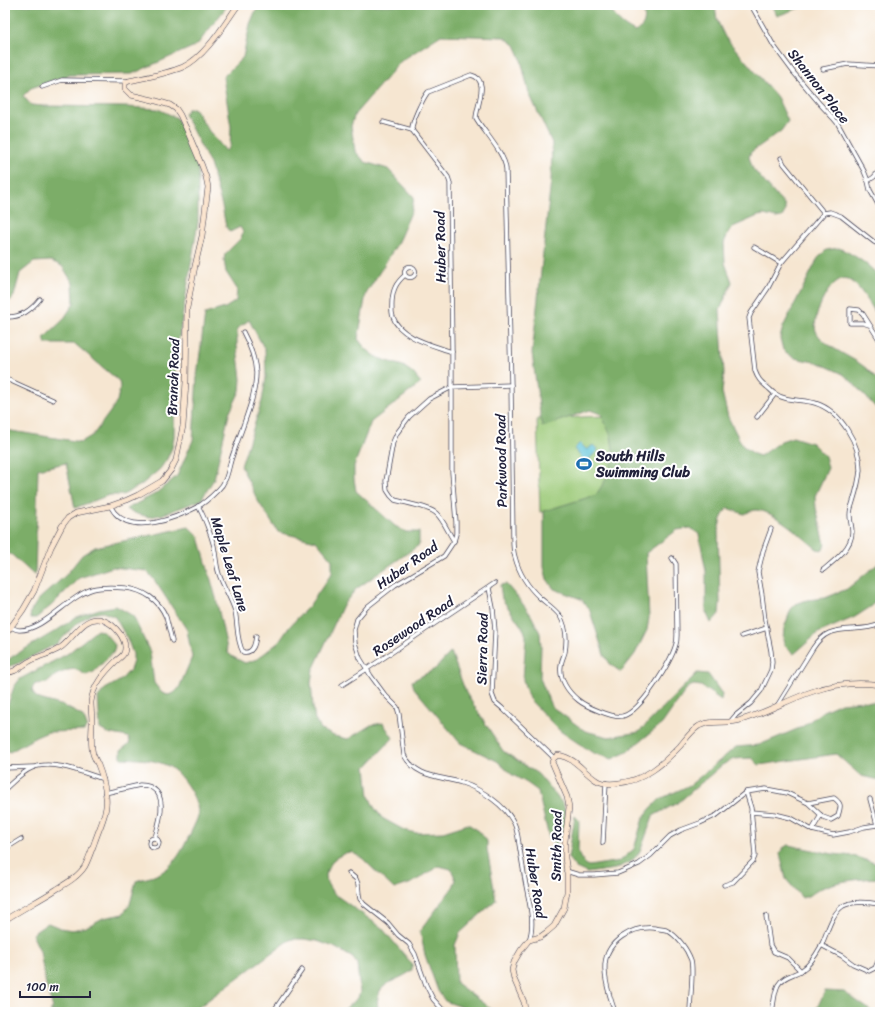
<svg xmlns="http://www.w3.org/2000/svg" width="885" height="1017" viewBox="0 0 885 1017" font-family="Sriracha,sans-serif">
	<rect width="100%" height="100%" fill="#fff"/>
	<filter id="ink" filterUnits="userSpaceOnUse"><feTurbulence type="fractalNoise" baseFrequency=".025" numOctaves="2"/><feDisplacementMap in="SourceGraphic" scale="8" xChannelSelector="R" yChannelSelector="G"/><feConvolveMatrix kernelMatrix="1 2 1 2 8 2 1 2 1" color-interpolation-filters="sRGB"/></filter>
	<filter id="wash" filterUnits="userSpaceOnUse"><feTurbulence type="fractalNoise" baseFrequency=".012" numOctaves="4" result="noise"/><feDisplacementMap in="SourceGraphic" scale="16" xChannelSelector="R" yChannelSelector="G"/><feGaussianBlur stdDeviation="0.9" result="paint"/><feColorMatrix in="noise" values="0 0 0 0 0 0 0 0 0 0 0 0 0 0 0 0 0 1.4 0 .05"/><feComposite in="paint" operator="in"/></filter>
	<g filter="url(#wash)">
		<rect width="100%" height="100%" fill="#f6e6d1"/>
		<path fill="#9bc977" stroke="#5e7659" d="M628,415L631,508L540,512L537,419Z"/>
		<g fill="#7cad68" stroke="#4f6852">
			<path d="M5,5H228L197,45L132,74L70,75L31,88L23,96L31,105L44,106L127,107L158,109L177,118L198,163V222L175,361L174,437L172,448L167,459L160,469L141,485L123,495H109L75,508L66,463L38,469L35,576L12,555L6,553L5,554V430L81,442L93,435L110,412L117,401L120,387L119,381L75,344H46L44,338L63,320L74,303L73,283L62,266L51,261L34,262L20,273L14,296L10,301L5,304Z"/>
			<path d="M261,5H608C617,20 620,24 635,32C647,26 646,16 641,5H715L717,20L725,37L777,97L788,121L781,131L751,152L749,157L753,169L785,206V212L782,217L776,218L764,215L758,216L733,227L729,231L724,243L725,263L732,282L720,310L724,373L722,392L728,417L740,441L743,446L754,454L760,456L781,441L793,437L812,443L825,456L828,468L815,496L816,508L825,544L823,550L817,549C802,537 775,511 756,510C752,510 747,513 744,514L727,508L721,519L718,531L720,602L719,614L711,623L706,612V572L699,534L690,528L677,530L646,553L649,618L647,630L635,654L621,672L611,665L604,655L589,608L581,599L554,589L547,579L544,567V511L596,495L610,473L613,449L611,436L601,414L590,410L542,427L532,353L551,180L552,143L529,93L520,56L515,45L504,37L441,35L401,61L355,114L351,126L355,151L365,162L388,169L414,197L412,210L397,244L366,294L358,339L366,349L378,358L403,366L413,373L421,383L371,422L354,466V479L356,491L395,526L406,532H419V545L356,589L343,605L313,670L311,682L313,707L315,720L322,730L334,736L348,739L371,725L383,723L393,738L366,767L369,796L374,807L382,818L404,830L416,833L443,832L468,824L479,831L487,841V849L496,900L460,933L455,945L456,983L495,1012H475L445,1001L438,991L425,955L420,931L453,887L456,880L451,869L439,866L412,883L394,889L362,858L351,852L345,853L334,859L327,870L326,876L327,883L333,893L382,928L412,964V970C404,978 386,981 380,991C379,992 379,995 378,997C377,1003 377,1007 380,1012H341L358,998L360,992L357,964L353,958L334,947L317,941L304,939H292L286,942L192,1012H50L53,1008L45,981L40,951L32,934L48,923L60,928L72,930L86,927L103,918L123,914L130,904L136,881C144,878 155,877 162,872C178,862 185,844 193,828C195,823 199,817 198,811C196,796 180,771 166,765C153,759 136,759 121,758V750L129,744L130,741L128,737L107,733L100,729L98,697L105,689L121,680L130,670L133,661V654L127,638L115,617L103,612L91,614L75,625L58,643L19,663L7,667L8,660L13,656L59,629L76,617L99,609L116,606L133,616L150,652L154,683L162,693L168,695L174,693L179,688L192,657L187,630L155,581L147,571L113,567L79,578L52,605L36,618H30L31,611L38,600L66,575L82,555L95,547L189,527L199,537L216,598L228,653L233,657L245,663L257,659L279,642L290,626L309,606L332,573V560L316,541L278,532L258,501L241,466L262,401L266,377L265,350L249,320L237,329V346L241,379L240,391L229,414L214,479L201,500L161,515L149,517L137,514L126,509L155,494L177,476L193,440L197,376L205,314L225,308L236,301L237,289L226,272L224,260L225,254L241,238L243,232L240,227L230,232L226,227L222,206L210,164L184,114L188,109L194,108L209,131L226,151L230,146L231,127L223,77L243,57L250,24L255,12Z"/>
			<path d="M772,5H807L777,16Z"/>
			<path d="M839,248C855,255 868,264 880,277V320C874,310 858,283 848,279C831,273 811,318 816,331C821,344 847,355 859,363C867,368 873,375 880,382V412L852,382L843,374L819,363L794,358L783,350L780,338L783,327L818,258L826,250Z"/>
			<path d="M880,562V593L872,606L855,617L818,633L794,654L785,646L783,640L784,628L791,609L796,604L807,600L825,598L847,589Z"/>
			<path d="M506,584L519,599L531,615L540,633L541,646L540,678L551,706L585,731L609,737L639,732L697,673L708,674L722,694L721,700L701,686L694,685L688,687L662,724L625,753L612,759L593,753L560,731L529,699L523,680L526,636L524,630L502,599L500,585Z"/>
			<path d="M97,630L103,631L115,645L114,651L94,672L86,675L75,669L68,670L56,675L47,683L35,684L32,689L34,695L39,699L64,706L81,715L85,720L87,726L84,731L48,732L36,737L10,752L5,750V707L8,704L14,687L20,679L67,654Z"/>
			<path d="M451,652L466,693L503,751L538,774L563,804C569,817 566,834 555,845L549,838L538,791L527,783L511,774L497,761L460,743L414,688L412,681L435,669Z"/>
			<path d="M863,701L880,703V780L861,776L836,754L759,765L752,758L733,759L722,765L679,802L653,816L640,852L632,861L615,869L587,873L576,868L568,858L575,816L579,820L578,851L584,863L589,866L620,861L634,849L643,818L651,808L660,799L690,785L736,747L759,745L802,727L823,711L841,703Z"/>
			<path d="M788,845L833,854L853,856L878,864L880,863V878C862,879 841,880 824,887C816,890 811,896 802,898L786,879L780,854L783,848Z"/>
			<path d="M825,991L844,992L873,1012H831L824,1011L823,1012H815Z"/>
		</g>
		<path fill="#5bc3d8" stroke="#3e728a" d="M580,443L587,450L593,445L598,450L586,462L574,449Z"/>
	</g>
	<g filter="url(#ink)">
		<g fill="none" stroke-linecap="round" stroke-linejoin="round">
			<defs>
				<g id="street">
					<path d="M751,5L774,46L794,73L820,104L833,118L838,124L864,171L868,181"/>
					<path d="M823,69L848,64L880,66"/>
					<path d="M42,87L62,80L128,81"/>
					<path d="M383,122L412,130"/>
					<path d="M412,130C411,123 423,98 428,92L471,75C490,79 477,104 476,118C484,132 505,154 506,169L511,385L513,539C513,545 513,551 515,557C519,573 528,587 540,598C546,603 555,609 560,616C566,626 567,640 565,652C564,656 561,661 561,666C559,679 568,692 578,700C585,706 614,719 623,716C641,711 671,662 676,644C677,641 677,638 677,635L676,564L672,558"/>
					<path d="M412,130L448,177L450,183L452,352V472L456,522V534L454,541L444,556L434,562L395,585L367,607L357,619L354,630L355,643L360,658L371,676L385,695L397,707L399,714L404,755C416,778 441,776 462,783C481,789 505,805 514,823C517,829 518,837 519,844C521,856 523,868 525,880C528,898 536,923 529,940"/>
					<path d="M781,158L784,164L824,213"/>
					<path d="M880,170L874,177L868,181L870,190L880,208"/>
					<path d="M754,247L781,263"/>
					<circle cx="410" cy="272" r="5.5"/>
					<path d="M405,275C396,283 393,289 392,301C392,307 391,311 393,317C400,338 433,345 452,352"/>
					<path d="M5,317C21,318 31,310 40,299"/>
					<path d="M869,325L863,323H850V309L859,310L863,314L880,341"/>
					<path d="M5,379L11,381L53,400"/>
					<path d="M757,417L775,394"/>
					<path d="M110,506C112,508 113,511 115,513C134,535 176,518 197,507C203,504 213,495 218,490C227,482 228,470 231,460C238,439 246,420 252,399C254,391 256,382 256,373C255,358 250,345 243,332"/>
					<path d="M198,506C204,516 211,535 214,546C216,556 216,565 219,574C223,586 231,598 235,611C238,624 236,640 243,652C253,654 255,644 256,636"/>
					<path d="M454,541C448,532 444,521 437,514C431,507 405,503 395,500L391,496L387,490L386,481L393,442L397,433L409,417L429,399L452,387L511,385"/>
					<path d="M823,570C834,561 852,548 852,532C852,523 848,518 851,508C855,495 859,484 860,470C860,444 841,411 815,403C802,399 786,402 774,393C772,392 770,389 767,387C760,381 758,379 755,371L749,318L751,313L768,288L781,263L824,213L830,212L841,216L874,242L880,245"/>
					<path d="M489,588L493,608L495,631L492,694L495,702L502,708L554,758"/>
					<path d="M11,627C13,628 16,630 19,630C44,631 68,596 93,589C104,586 115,587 126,588C144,590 159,600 166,617C168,625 170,633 172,641"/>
					<path d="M742,636L767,628"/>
					<path d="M342,685L367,669L495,583"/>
					<path d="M777,706L813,648C817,642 822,636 829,633C845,626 863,632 880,624"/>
					<path d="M730,722L736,715L751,703L761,691L771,670L772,662L771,651L765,620L762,595L758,572L763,551L771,529"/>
					<path d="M5,768L33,767"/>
					<path d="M5,789C14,781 22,772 32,768C52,759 84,773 103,779"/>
					<path d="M105,793L140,785C148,785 152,787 157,792C166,804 158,825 155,838"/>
					<path d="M751,812L775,814L791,818L812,830L833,835L849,832L864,827L877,825L870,799"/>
					<path d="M812,830L821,815"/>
					<circle cx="154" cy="843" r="5"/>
					<path d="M603,843L606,783"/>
					<path d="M5,849L21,839"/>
					<path d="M566,871L579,875H594L618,873L639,864L651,855L670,836L681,830L700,823L717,815L746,792L766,789L787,793L808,803L834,798C842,804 841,806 838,816L831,820L823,817L808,803"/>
					<path d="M349,873L356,879L358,884L359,894L360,899L364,904L388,923L398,935L409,944L415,954L426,985L433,999L442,1009L451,1012"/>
					<path d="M724,885L733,882L753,861L755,856L751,808L746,792"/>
					<path d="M766,916L770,945L774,952L788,958L801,971"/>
					<path d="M821,945L842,956L853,964L869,971L875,968L880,957"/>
					<path d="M273,1012L302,970"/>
					<path d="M615,1012C610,997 604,980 605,964C607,941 632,926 654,928C658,929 662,929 666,930C677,935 687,949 691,960C694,971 690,999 690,1012"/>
					<path d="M772,1012C774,1003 774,993 778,985C783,976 794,975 802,970C810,965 816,955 821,946C827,934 831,914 843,906C853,900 869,903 880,904"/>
				</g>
				<g id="secondary">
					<path d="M5,635L23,610L34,591L51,547L62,526L68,518L76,513L110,506L127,500L138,495L162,481L171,470L176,460L183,426L186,382L187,308L195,266L202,236L208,187L206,177L202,166L186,128L180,115L176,109L170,105L153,100L131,95L125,89V83L129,81C147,77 166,74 183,67C205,57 224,25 238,5"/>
					<path d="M5,672C15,674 23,664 32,660C41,655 51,654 60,648C72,641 84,613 103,620C114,624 129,640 124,653C123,656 118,659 116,661C104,673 93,685 91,702C91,709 92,716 92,723C92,733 90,744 93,754C94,757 96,761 98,765C102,775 105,786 106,797C108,812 100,826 95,841C92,849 89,858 85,866C79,876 67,883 57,889C40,900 22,909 5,920"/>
					<path d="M525,1012L524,1002L514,979L512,970L514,962L521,950L529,940L540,937L547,932L554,926L564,908L567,892V872L565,858V841L569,807L567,797L552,762L554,758L558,755C576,758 582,771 596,780C602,784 612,784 619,783C644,781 664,763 680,746C686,739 691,731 699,726C711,719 728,725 741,720C766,713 789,699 814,691C835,684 858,682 880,685"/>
				</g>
			</defs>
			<use href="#street" stroke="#423f52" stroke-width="5"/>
			<use href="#secondary" stroke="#423f52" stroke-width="6"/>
			<use href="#street" stroke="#fff" stroke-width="3.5"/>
			<use href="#secondary" stroke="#fbe5cf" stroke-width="5"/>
		</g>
	</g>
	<defs>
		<symbol id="stadium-bare" viewBox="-9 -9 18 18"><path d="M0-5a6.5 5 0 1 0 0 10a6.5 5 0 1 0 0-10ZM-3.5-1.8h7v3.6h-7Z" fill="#1f6fb2" stroke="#fff" stroke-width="2.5" paint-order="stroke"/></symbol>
	</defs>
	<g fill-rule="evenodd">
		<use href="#stadium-bare" x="573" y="453" width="22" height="22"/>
	</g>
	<g text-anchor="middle" stroke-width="4" stroke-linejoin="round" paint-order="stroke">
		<g font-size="14" fill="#22223b" stroke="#fff">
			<text transform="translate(819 86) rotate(52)" y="5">Shannon Place</text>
			<text transform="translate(440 247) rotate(-91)" y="5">Huber Road</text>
			<text transform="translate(173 377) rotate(-88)" y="5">Branch Road</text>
			<text transform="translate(501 461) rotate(-91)" y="5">Parkwood Road</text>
			<text transform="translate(230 564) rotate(73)" y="5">Maple Leaf Lane</text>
			<text transform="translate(407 565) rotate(-35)" y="5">Huber Road</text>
			<text transform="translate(413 626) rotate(-34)" y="5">Rosewood Road</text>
			<text transform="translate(482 649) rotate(-89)" y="5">Sierra Road</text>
			<text transform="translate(556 846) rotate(-89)" y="5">Smith Road</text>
			<text transform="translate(536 883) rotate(81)" y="5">Huber Road</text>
		</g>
		<g font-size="14" font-weight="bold" fill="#22223b" stroke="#fff" text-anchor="start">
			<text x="596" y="461">South Hills<tspan x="596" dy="16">Swimming Club</tspan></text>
		</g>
	</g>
	<rect width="885" height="1017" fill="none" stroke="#fff" stroke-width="20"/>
	<path d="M20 991v6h70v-6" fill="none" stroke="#22223b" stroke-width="2"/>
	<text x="26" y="991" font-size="12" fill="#22223b" stroke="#ffffff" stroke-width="3" paint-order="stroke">100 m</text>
</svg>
